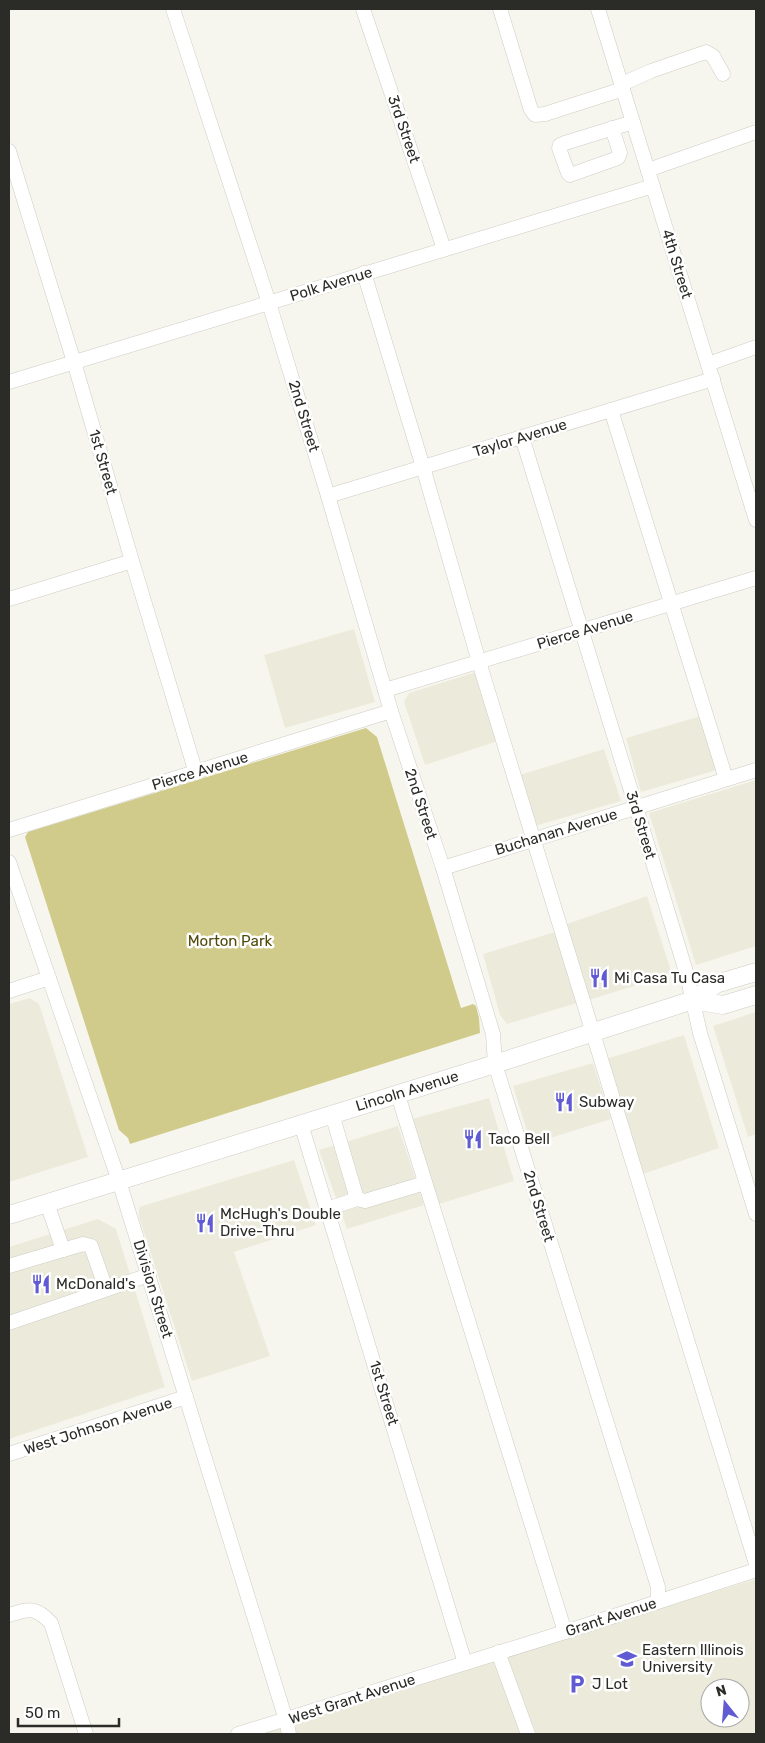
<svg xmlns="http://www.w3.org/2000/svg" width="765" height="1743" viewBox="0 0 765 1743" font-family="Rubik,sans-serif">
	<rect width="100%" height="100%" fill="#f7f6ee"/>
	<g fill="#ecebdb" fill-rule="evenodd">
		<path d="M354,629L375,702L285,728L264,655Z"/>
		<path d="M479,671L501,740L425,765L404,702L409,693Z"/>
		<path d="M701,716L717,770L641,792L626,738Z"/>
		<path d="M604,749L621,801L535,826L520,775Z"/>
		<path d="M756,780V946L696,965L649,813Z"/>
		<path d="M647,896L672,974L589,1000L567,924Z"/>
		<path d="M555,932L577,1003L507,1024L500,1015L483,954Z"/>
		<path d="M30,998L39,1004L88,1157L9,1182V1004Z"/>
		<path d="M756,1012V1134L748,1137L713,1026Z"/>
		<path d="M684,1035L719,1148L643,1174L606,1059Z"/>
		<path d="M593,1063L611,1119L531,1144L513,1086Z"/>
		<path d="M489,1098L514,1181L439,1204L412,1119Z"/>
		<path d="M398,1126L424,1205L347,1229L319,1150Z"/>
		<path d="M294,1160L316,1225L234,1252L270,1356L192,1381L139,1217V1207Z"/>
		<path d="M98,1219L116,1229L165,1387L9,1439V1247Z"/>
		<path d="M756,1579V1734H259L542,1645ZM710,1688H740V1718H710Z"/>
	</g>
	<path fill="#d1cb8b" d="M366,728L377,737L461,1008L473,1004L476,1006L479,1018L480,1033L130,1144L128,1138L119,1130L25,837L28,832Z"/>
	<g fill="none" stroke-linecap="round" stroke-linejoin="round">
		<defs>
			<g id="minor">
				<path d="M173,9L269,303L328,496L391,711L443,868L493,1034L495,1064L658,1587V1601"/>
				<path d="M363,9L444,249"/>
				<path d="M500,9L531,110L535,115L545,114L623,89"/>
				<path d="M598,9L756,520"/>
				<path d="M622,84L651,71L706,52L713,56L723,74"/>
				<path d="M612,128L620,153L618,158L570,175L568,173L559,148L560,145L565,143L633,122"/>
				<path d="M9,151L74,362L132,561L196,773"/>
				<path d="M648,170L756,132"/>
				<path d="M364,273L423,467L479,662L756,1564"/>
				<path d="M708,364L756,347"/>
				<path d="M9,382L653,186"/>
				<path d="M611,410L726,779"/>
				<path d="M522,437L636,807L687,975L700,1033L756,1214"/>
				<path d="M328,496L713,379"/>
				<path d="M9,599L132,561"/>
				<path d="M385,690L756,578"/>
				<path d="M9,830L391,711"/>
				<path d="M9,862L119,1181L286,1720L289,1734"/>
				<path d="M443,868L756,770"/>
				<path d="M9,991L49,978"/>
				<path d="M398,1095L565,1632"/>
				<path d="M332,1114L357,1199"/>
				<path d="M301,1124L465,1663"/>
				<path d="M47,1203L63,1250"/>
				<path d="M327,1209L357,1199L365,1201L425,1183"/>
				<path d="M9,1266L83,1244L91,1246L106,1289"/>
				<path d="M9,1323L149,1275"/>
				<path d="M9,1454L186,1397"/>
				<path d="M9,1615C29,1609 35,1606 51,1623L86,1734"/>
				<path d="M498,1652L528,1734"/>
				<path d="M238,1734L565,1632L756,1570"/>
			</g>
			<g id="major">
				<path d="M693,1000L723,1005L756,995"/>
				<path d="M9,1215L495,1064L693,1000L716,984L756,972"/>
			</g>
		</defs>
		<use href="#minor" stroke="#cdccc4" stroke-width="15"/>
		<use href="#major" stroke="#cdccc4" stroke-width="19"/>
		<use href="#minor" stroke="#fff" stroke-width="14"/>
		<use href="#major" stroke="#fff" stroke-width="18"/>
	</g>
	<defs>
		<symbol id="restaurant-bare" viewBox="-9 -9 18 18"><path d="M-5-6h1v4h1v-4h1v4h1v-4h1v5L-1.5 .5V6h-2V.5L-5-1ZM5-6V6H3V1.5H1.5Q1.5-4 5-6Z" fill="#605ad3" stroke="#fff" stroke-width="2.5" paint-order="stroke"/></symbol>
		<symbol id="university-bare" viewBox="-9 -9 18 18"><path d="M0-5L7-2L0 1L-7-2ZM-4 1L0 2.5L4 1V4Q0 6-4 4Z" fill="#605ad3" stroke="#fff" stroke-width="2.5" paint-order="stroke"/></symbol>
		<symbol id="parking-bare" viewBox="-9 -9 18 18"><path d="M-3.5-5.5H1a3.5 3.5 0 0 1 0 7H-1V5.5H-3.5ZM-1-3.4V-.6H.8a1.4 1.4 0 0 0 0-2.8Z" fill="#605ad3" stroke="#fff" stroke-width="2.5" paint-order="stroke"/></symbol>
	</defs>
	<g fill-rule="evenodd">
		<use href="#restaurant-bare" x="585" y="964" width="28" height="28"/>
		<use href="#restaurant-bare" x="550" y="1088" width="28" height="28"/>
		<use href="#restaurant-bare" x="459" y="1125" width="28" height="28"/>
		<use href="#restaurant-bare" x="191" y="1209" width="28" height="28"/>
		<use href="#restaurant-bare" x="27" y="1270" width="28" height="28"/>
		<use href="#university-bare" x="613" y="1645" width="28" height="28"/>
		<use href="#parking-bare" x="563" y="1670" width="28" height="28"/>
	</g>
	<g text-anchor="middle" stroke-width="5" stroke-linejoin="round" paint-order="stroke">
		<g font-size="15" fill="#2b2b27" stroke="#fff">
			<text transform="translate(404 129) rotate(71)" y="5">3rd Street</text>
			<text transform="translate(677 264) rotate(73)" y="5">4th Street</text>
			<text transform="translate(331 284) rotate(-17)" y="5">Polk Avenue</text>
			<text transform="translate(304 416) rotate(73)" y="5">2nd Street</text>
			<text transform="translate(520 438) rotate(-17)" y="5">Taylor Avenue</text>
			<text transform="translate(103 462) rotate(74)" y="5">1st Street</text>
			<text transform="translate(585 630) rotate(-17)" y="5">Pierce Avenue</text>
			<text transform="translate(200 771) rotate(-17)" y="5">Pierce Avenue</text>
			<text transform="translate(421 804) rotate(72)" y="5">2nd Street</text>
			<text transform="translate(641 825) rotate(73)" y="5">3rd Street</text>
			<text transform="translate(556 832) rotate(-17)" y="5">Buchanan Avenue</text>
			<text transform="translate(407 1091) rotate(-17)" y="5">Lincoln Avenue</text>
			<text transform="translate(539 1206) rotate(73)" y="5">2nd Street</text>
			<text transform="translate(153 1289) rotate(73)" y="5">Division Street</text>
			<text transform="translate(384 1393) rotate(73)" y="5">1st Street</text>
			<text transform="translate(98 1426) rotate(-18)" y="5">West Johnson Avenue</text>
			<text transform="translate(611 1617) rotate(-18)" y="5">Grant Avenue</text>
			<text transform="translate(352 1699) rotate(-18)" y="5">West Grant Avenue</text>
		</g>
		<g font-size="15" fill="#504a0b" stroke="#fff">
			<text x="230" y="946">Morton Park</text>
		</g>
		<g font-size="15" fill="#2b2b27" stroke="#fff" text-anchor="start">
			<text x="614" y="983">Mi Casa Tu Casa</text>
			<text x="579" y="1107">Subway</text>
			<text x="488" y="1144">Taco Bell</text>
			<text x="220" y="1219">McHugh's Double<tspan x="220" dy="17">Drive-Thru</tspan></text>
			<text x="56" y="1289">McDonald's</text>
			<text x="642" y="1655">Eastern Illinois<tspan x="642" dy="17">University</tspan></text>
			<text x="592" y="1689">J Lot</text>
		</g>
	</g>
	<rect width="765" height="1743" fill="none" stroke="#2b2b27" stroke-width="20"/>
	<g transform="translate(725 1703) rotate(343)"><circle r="24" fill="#ffffff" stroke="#aaaaa9"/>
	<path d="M0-4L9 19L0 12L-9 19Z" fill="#605ad3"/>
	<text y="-8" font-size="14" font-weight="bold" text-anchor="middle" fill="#2b2b27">N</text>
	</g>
	<path d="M18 1718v8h101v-8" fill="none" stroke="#2b2b27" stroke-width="2.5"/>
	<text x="25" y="1718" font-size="15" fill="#2b2b27" stroke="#ffffff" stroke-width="4" paint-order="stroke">50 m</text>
</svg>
